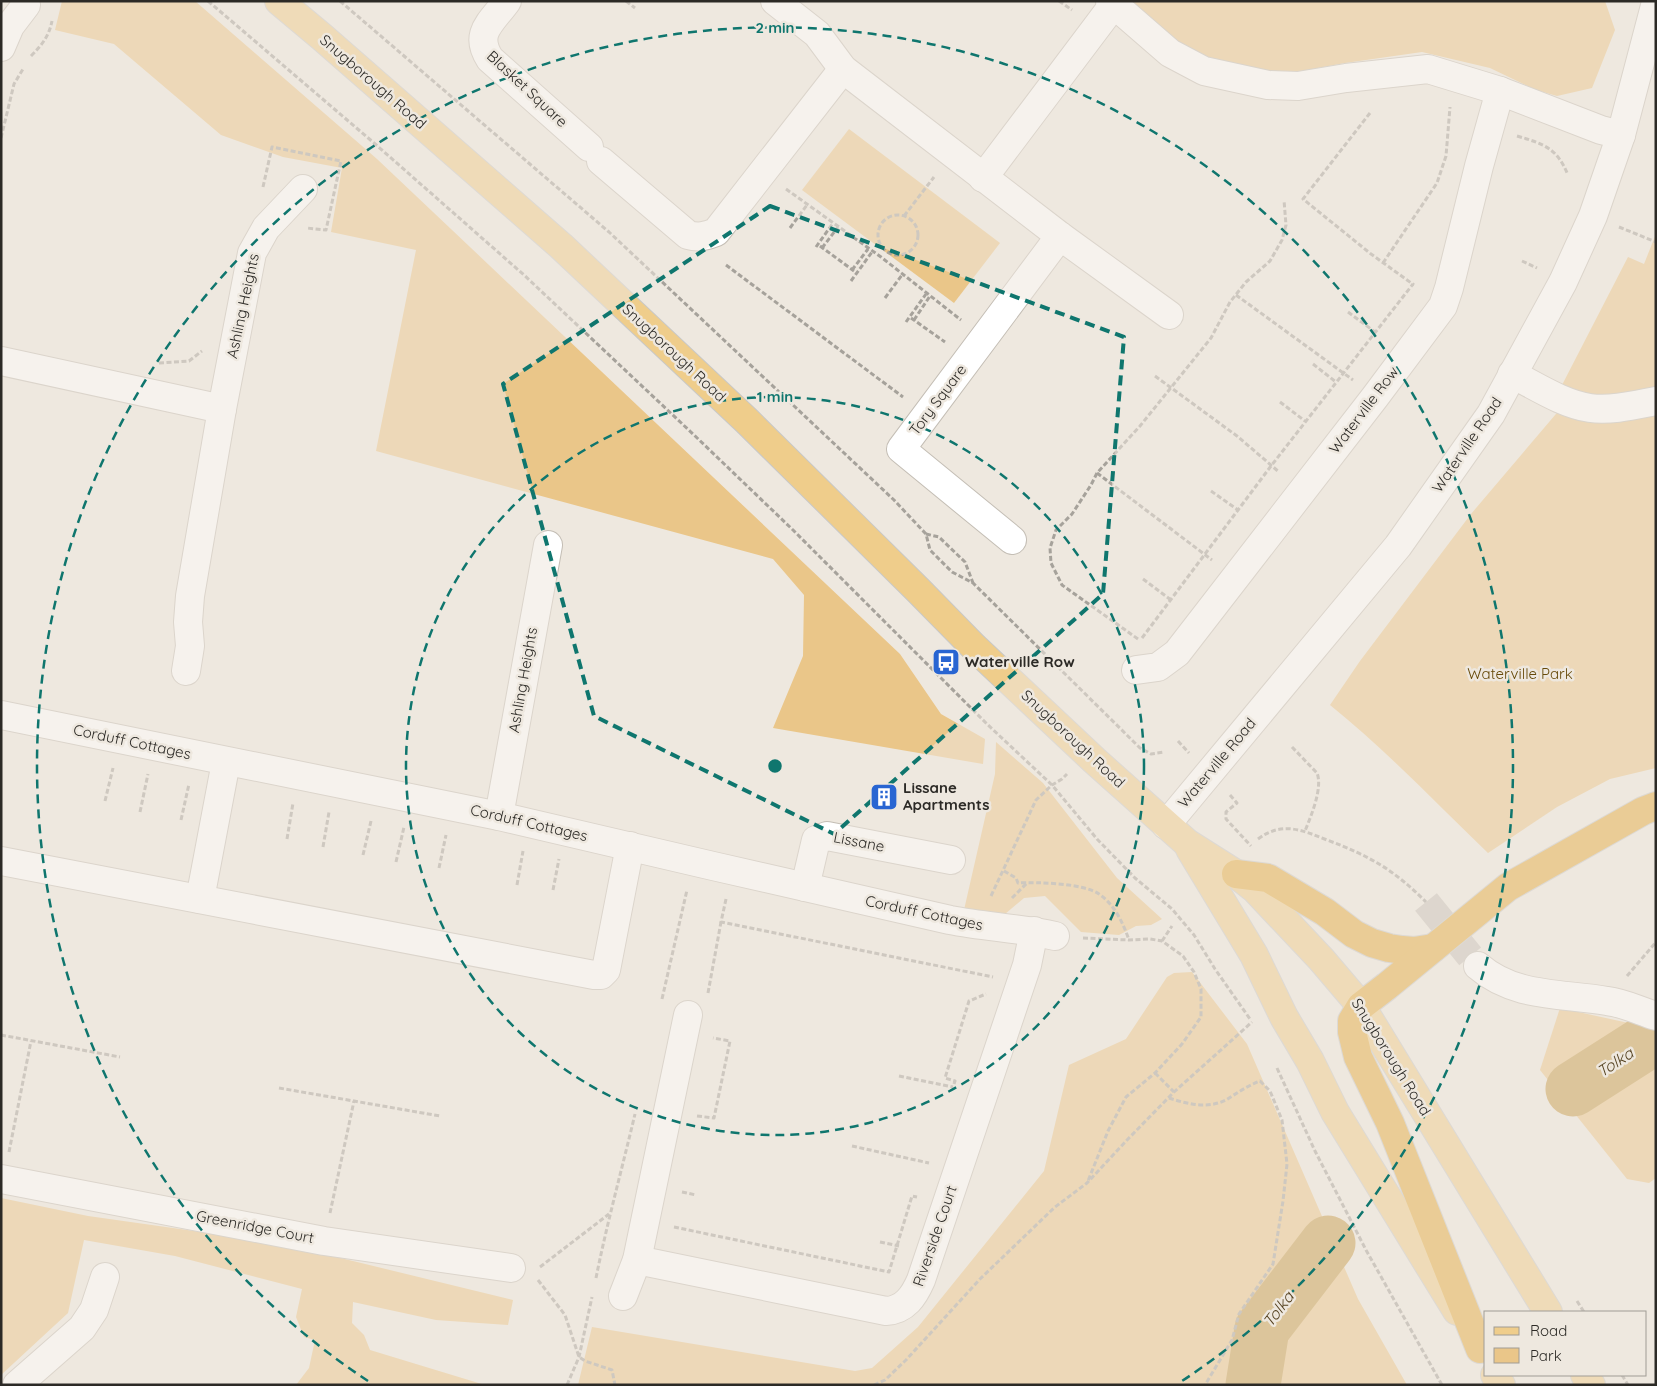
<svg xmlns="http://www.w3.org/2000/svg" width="1657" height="1386" viewBox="0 0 1657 1386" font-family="Quicksand,sans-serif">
	<rect width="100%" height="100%" fill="#eee8df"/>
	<g fill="#eac689">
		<path d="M62,1H195L377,159L900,654L941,714L985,739L983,764L773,728L803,656L804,595L773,559L376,451L416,250L331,232L342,168L283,157L221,135L114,44L55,30Z"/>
		<path d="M1128,1H1605L1615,30L1592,88L1557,96L1536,90L1490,68L1422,52L1345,63L1280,75L1189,52Z"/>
		<path d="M849,129L1000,243L954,303L802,190Z"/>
		<path d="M1656,234V768L1610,779L1557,807L1488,853C1436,803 1386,750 1330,705L1360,661L1471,514L1567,401L1561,387L1628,257L1644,264Z"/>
		<path d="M996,742L1043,783L1117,878L1162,919L1151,925L1136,926L1119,935L1081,932L1045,896L1024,898L1005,914L964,910L995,774Z"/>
		<path d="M1192,972L1247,1044L1358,1299L1407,1385H578L592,1327L855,1371L872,1368L918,1327L1044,1171L1069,1065L1126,1039L1167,977L1174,973Z"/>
		<path d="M1560,1008L1656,1029V1178L1649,1183L1627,1179L1540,1070Z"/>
		<path d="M1,1198L88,1216L279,1243L513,1300L508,1325L436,1320L353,1302L352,1323L364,1335L370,1350L485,1385H296L309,1368L315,1340L304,1337L296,1317L302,1289L175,1256L84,1240L68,1313L1,1375Z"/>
	</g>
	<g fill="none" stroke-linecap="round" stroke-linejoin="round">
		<g stroke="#c69b4b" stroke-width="55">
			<path d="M1573,1089L1656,1036"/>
			<path d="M1253,1385L1262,1329L1328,1243"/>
		</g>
		<path stroke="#c7c2ba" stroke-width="28" stroke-dasharray="28 14" stroke-linecap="butt" d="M1426,902L1478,966"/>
		<defs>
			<g id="minor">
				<path d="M507,1C492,22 473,33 490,59L589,147"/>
				<path d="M775,1L817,34L843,69L1060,236L1169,315"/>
				<path d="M1110,1L1170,53L1204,71L1268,85L1298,86L1346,78L1428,69L1500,91L1601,130L1621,135"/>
				<path d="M1,47L10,26L26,5"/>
				<path d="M601,161L688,235C699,238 706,236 716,232L843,69"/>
				<path d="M983,178L1114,4"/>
				<path d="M1,361L222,409"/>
				<path d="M1512,374C1536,386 1563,404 1590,408C1611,411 1635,405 1656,401"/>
				<path d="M1012,540L901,449L1060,236"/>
				<path d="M1136,670L1158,667L1177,653L1375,397L1443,306L1449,288L1479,166L1500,91"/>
				<path d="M186,671L190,646L188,622L190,596L222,409L252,253L266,228L303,189"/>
				<path d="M1,715L499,816L713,866L950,920C985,927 1020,928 1055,936"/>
				<path d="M499,816L548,545"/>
				<path d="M1166,825L1398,546L1491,414L1563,282L1593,216L1621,135L1656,2"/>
				<path d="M1,861L594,975H601L606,970L630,846"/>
				<path d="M805,887L816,840L827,836L951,860"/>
				<path d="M200,899L226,762"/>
				<path d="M1478,966C1515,998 1562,993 1607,1001C1624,1003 1640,1011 1656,1016"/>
				<path d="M1,1179L324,1241L511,1268"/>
				<path d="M637,1260L886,1311C905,1310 914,1296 921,1280L1027,965L1034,931"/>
				<path d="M623,1296L637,1260L688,1015"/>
				<path d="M17,1385L82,1328L94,1310L105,1277"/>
			</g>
			<g id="major">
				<path d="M279,1L322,37L561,246L747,421L918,590L974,647L1094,760L1187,843L1236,874L1255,889L1321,959L1361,1006L1548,1312"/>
				<path d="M1190,849L1254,955L1284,1017L1310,1061L1335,1112L1457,1311"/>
				<path d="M1495,1375L1501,1385"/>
				<path d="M1585,1375L1591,1385"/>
			</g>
			<g id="highway">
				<path d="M1236,874L1268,878L1325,912L1354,934L1372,943L1389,948L1402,950L1414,951L1433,948"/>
				<path d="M1480,1349L1390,1123L1358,1057L1352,1032V1021L1361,1006L1387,986L1508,887L1643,811L1656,806"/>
			</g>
		</defs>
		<use href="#minor" stroke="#c4beb5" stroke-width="30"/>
		<use href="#major" stroke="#c8c8c7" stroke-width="30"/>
		<use href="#highway" stroke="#c8c8c7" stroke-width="30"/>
		<g stroke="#a6a29b" stroke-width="3" stroke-dasharray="5 2.5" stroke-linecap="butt">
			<path d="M208,1L374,143L524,275L693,434L793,530L988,725L1052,785L1097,839L1135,878L1172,909L1194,935L1215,969L1250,1019"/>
			<path d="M340,1L609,232L894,500L926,534L930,550L952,572L973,583L1140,748L1151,754L1164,752"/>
			<path d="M626,1L635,8"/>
			<path d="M1059,1L1072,10"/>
			<path d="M31,56C42,45 49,36 52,21"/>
			<path d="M1370,113L1303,199L1371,254L1414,285"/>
			<path d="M1517,136C1544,144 1557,148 1568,175"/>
			<path d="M1,138L14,84L23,69"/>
			<path d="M263,187L272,147L341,161L326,230L307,228"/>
			<path d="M786,189L881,257L961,320"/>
			<circle cx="898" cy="235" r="20"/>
			<path d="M904,216L934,177"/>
			<path d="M1619,227L1656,242"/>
			<path d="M790,228L807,205"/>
			<path d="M820,246L854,271"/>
			<path d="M816,247L833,223"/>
			<path d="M822,248L838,227"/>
			<path d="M1522,261L1537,268"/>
			<path d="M1383,263L1437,183L1446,156L1450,107"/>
			<path d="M726,265L903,397"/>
			<path d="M852,270L868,249"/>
			<path d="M851,281L872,252"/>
			<path d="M1236,295L1353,380"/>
			<path d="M885,298L902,275"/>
			<path d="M1348,312L1375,332"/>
			<path d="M911,318L945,342"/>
			<path d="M914,320L930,296"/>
			<path d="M906,322L926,294"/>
			<path d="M159,363L189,361L202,351"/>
			<path d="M1313,364L1336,382"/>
			<path d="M1155,376L1237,436L1279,472"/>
			<path d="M1280,402L1305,421"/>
			<path d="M1097,473L1212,560"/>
			<path d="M1211,491L1238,510"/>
			<path d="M926,534L939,537L965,562L973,583"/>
			<path d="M1143,579L1171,600"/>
			<path d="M1142,638L1271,466L1413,284"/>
			<path d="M1138,639L1062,585L1051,563L1050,548L1056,530L1072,514L1091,485L1097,473L1140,426L1211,338L1230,302L1246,282L1270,261L1282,240L1286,225L1284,200"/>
			<path d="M1178,741L1189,753"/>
			<path d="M1292,747L1317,773C1323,788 1311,816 1305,831"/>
			<path d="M1230,795L1237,803L1226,812V819L1251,846"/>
			<path d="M105,801L113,768"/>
			<path d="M140,812L148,774"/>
			<path d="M181,820L189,784"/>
			<path d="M287,839L293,803"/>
			<path d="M1258,839C1282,821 1302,830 1327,840C1370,856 1394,870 1426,902"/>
			<path d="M323,847L329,812"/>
			<path d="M363,855L371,821"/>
			<path d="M396,862L404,827"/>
			<path d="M439,868L446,835"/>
			<path d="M1004,871L1016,878L1018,883C1037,882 1083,883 1099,894C1115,905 1123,923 1129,940"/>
			<path d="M517,885L523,851"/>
			<path d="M553,890L559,859"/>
			<path d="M991,896L1036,800L1052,785L1062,779L1067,774"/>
			<path d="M1012,898L1027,883"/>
			<path d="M726,899L721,922L993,977"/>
			<path d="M1083,938L1129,940L1150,939L1162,941L1183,956L1194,972L1201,989V1017L1182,1044L1155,1073L1126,1097L1108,1131L1088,1181"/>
			<path d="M1162,941L1172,926"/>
			<path d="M1627,976L1656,942"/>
			<path d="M708,993L721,922"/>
			<path d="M662,999L687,890"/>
			<path d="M1,1035L120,1057"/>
			<path d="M1277,1068L1315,1151L1366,1250L1442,1385"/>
			<path d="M1155,1073L1174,1092"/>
			<path d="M899,1076L953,1087"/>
			<path d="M954,1084L955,1081L945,1078L969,1001L986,994"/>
			<path d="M279,1088L440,1116"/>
			<path d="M1169,1098C1187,1104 1208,1109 1226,1100C1237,1093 1247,1086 1260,1081L1270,1091L1282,1120L1287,1164L1283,1201L1273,1264L1239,1314L1232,1340L1205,1385"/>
			<path d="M697,1116L714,1118L730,1041L713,1038"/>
			<path d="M852,1146L929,1163"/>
			<path d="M9,1152L31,1041"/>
			<path d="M682,1192L696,1195"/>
			<path d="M330,1213L354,1101"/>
			<path d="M674,1227L889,1272L912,1196L917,1197"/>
			<path d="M880,1242L899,1246"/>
			<path d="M540,1267L609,1214"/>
			<path d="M596,1278C607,1223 622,1169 635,1114"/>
			<path d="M538,1280L565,1315L579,1357L585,1361L612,1370L615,1385"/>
			<path d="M1577,1301L1584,1312"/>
			<path d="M1622,1375L1628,1385"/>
			<path d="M567,1385L579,1357L592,1297"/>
			<path d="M874,1385L885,1380L906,1360L980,1279L1055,1207L1087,1183L1128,1139L1174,1092L1252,1022"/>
		</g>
		<use href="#minor" stroke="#fff" stroke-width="28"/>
		<use href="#major" stroke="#efcd8b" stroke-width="28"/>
		<use href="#highway" stroke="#e4ac3e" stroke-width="28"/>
	</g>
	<path d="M0 0H1657V1386H0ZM770,206L1124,337L1103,594L834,834L594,716L503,384Z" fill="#eee8df" fill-opacity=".55" fill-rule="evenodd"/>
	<path fill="none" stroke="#0f766e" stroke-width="4" stroke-dasharray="10 6" stroke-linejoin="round" d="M770,206L1124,337L1103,594L834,834L594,716L503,384Z"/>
	<g fill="none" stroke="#0f766e" stroke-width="2.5" stroke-dasharray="9 6">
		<circle cx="775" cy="766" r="369"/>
		<path d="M368 1381A738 738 0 1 1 1182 1381"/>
	</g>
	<defs>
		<symbol id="bus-square" viewBox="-11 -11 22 22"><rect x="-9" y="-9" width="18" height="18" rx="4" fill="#2865d2" stroke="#eee8df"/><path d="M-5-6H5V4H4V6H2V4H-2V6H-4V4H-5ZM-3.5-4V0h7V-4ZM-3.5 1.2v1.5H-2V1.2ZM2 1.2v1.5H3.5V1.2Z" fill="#fff"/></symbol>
		<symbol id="building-square" viewBox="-11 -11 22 22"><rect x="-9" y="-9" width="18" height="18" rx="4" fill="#2865d2" stroke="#eee8df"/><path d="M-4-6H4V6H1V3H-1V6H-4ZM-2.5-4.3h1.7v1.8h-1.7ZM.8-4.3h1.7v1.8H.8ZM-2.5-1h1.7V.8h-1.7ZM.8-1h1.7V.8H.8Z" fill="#fff"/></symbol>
	</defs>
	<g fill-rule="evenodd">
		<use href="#bus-square" x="930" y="646" width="32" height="32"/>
		<use href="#building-square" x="868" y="781" width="32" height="32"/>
	</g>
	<g text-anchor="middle" stroke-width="5" stroke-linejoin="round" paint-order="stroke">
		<g font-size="15" fill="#2c2a26" stroke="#eee8df">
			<text transform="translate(373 82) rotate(41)" y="5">Snugborough Road</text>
			<text transform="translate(527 89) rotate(43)" y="5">Blasket Square</text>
			<text transform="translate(243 306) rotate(-78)" y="5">Ashling Heights</text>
			<text transform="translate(674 353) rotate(43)" y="5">Snugborough Road</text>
			<text transform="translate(938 400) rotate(-53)" y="5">Tory Square</text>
			<text transform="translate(1364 410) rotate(-53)" y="5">Waterville Row</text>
			<text transform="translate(1467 445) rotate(-56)" y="5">Waterville Road</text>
			<text transform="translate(523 680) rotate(-80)" y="5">Ashling Heights</text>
			<text transform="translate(1073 739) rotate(43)" y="5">Snugborough Road</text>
			<text transform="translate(132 742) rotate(12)" y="5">Corduff Cottages</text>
			<text transform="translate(1217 763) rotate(-50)" y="5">Waterville Road</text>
			<text transform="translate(529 823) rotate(13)" y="5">Corduff Cottages</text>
			<text transform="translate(859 842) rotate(11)" y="5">Lissane</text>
			<text transform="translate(924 913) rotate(12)" y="5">Corduff Cottages</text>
			<text transform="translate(1391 1057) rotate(58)" y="5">Snugborough Road</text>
			<text transform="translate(255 1227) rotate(11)" y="5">Greenridge Court</text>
			<text transform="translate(935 1236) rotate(-71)" y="5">Riverside Court</text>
		</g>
		<g font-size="15" font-weight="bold" fill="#2c2a26" stroke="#eee8df" text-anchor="start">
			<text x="965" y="667">Waterville Row</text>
			<text x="903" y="793">Lissane<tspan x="903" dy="17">Apartments</tspan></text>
		</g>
		<g font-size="15" fill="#674a09" stroke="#eee8df">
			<text x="1520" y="679">Waterville Park</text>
		</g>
		<g font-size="16" font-style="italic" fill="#523f1d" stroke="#eee8df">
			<text transform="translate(1615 1062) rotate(-33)" y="6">Tolka</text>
			<text transform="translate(1278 1309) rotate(-53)" y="6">Tolka</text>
		</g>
	</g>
	<circle cx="775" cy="766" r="8" fill="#0f766e" stroke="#eee8df" stroke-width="2.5"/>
	<g font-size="15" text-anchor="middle" font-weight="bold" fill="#0f766e" stroke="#eee8df" stroke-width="5" stroke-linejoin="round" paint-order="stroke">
		<text x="775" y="33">2 min</text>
		<text x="775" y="402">1 min</text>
	</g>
	<rect width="1657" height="1386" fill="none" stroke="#2c2a26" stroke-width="5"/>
	<rect x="1484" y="1311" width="162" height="65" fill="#eee8df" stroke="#a09c95"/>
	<rect x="1494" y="1327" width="25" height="8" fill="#efcd8b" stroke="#a09c95"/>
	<text x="1530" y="1336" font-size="15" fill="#2c2a26">Road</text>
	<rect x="1494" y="1348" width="25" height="15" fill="#eac689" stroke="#a09c95"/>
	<text x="1530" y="1361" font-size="15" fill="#2c2a26">Park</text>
</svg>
